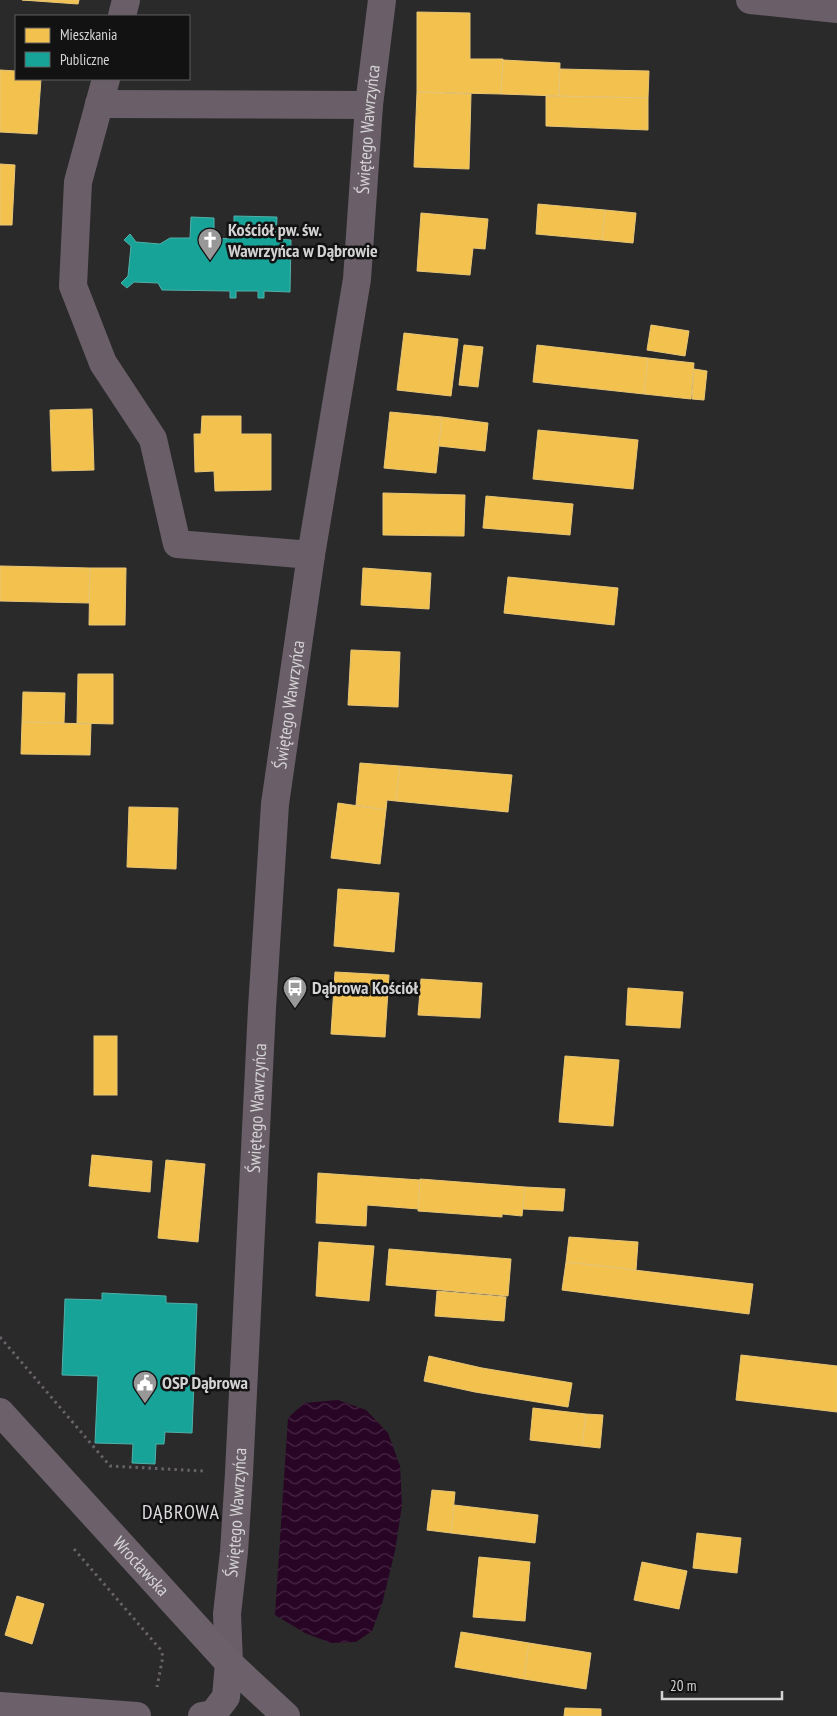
<svg xmlns="http://www.w3.org/2000/svg" width="837" height="1716" viewBox="0 0 837 1716" font-family="'PT Sans Narrow',sans-serif">
	<defs>
		<pattern id="water-waves" width="16" height="10" patternUnits="userSpaceOnUse" patternTransform="scale(1.25)"><rect width="16" height="10" fill="#280425"/><path d="M0 5q4-4 8 0t8 0" fill="none" stroke="#462844"/></pattern>
	</defs>
	<rect width="100%" height="100%" fill="#2a2a2a"/>
	<path fill="url(#water-waves)" d="M338,1400L366,1410L388,1433L400,1466L402,1505L395,1551L382,1604L372,1631L356,1642L331,1643L305,1633L275,1615L288,1418L304,1403Z"/>
	<g fill="#f2c14e" stroke="#e9c676">
		<path d="M22,0H79L78,4Z"/>
		<path d="M417,12L470,13V59H503L501,94L417,92Z"/>
		<path d="M503,60L560,63L559,96L501,94Z"/>
		<path d="M560,69L649,71L648,98L559,96Z"/>
		<path d="M0,70L16,71V79H41L37,134L0,132Z"/>
		<path d="M417,92L471,94L469,169L414,167Z"/>
		<path d="M546,96L648,98V130L546,126Z"/>
		<path d="M0,164L15,165L12,225H0Z"/>
		<path d="M538,204L605,210L602,240L536,234Z"/>
		<path d="M605,210L636,213L633,243L602,240Z"/>
		<path d="M421,213L488,219L485,249L473,248L470,275L417,271Z"/>
		<path d="M651,325L689,331L685,356L647,350Z"/>
		<path d="M404,333L458,339L451,396L397,390Z"/>
		<path d="M464,345L483,347L478,387L459,385Z"/>
		<path d="M537,345L648,358L644,394L533,382Z"/>
		<path d="M648,358L694,363L691,399L644,394Z"/>
		<path d="M694,369L707,371L704,400L692,399Z"/>
		<path d="M92,409L94,470L52,471L50,410Z"/>
		<path d="M390,412L442,417L436,473L384,468Z"/>
		<path d="M202,416H241V434H271V490L215,491L214,471L195,472L194,434H201Z"/>
		<path d="M442,417L488,423L485,451L439,446Z"/>
		<path d="M538,430L638,440L633,489L533,479Z"/>
		<path d="M383,493L465,495L464,536L383,535Z"/>
		<path d="M486,496L573,504L570,535L483,528Z"/>
		<path d="M0,566L90,568L89,603L0,601Z"/>
		<path d="M90,568H126L125,625H89Z"/>
		<path d="M363,568L431,573L429,609L361,605Z"/>
		<path d="M508,577L618,588L614,625L504,613Z"/>
		<path d="M351,650L400,652L398,707L348,705Z"/>
		<path d="M78,674H113V724L77,723Z"/>
		<path d="M23,692L65,693L64,723L22,722Z"/>
		<path d="M22,722L91,724L90,755L21,754Z"/>
		<path d="M360,763L400,766L396,801L387,800L386,810L356,805Z"/>
		<path d="M400,766L512,775L508,812L396,801Z"/>
		<path d="M338,803L386,810L380,864L331,858Z"/>
		<path d="M129,807L178,808L176,869L127,867Z"/>
		<path d="M338,889L399,893L394,952L334,946Z"/>
		<path d="M335,972L389,975L385,1037L331,1034Z"/>
		<path d="M421,979L482,983L480,1018L418,1015Z"/>
		<path d="M628,988L683,992L680,1028L626,1025Z"/>
		<rect x="94" y="1036" width="23" height="59"/>
		<path d="M565,1056L619,1060L613,1126L559,1122Z"/>
		<path d="M92,1155L152,1161L150,1192L89,1186Z"/>
		<path d="M166,1160L205,1164L198,1242L158,1238Z"/>
		<path d="M318,1173L420,1180L419,1209L367,1205L366,1226L316,1223Z"/>
		<path d="M420,1179L525,1187L522,1216L502,1214V1217L418,1211Z"/>
		<path d="M525,1187L565,1189L563,1211L523,1209Z"/>
		<path d="M569,1237L638,1242L636,1270L566,1262Z"/>
		<path d="M319,1242L374,1246L369,1301L316,1296Z"/>
		<path d="M389,1249L511,1259L508,1296L386,1285Z"/>
		<path d="M566,1262L753,1284L749,1314L562,1290Z"/>
		<path d="M437,1291L506,1297L504,1321L435,1316Z"/>
		<path d="M741,1355L837,1366V1412L736,1400Z"/>
		<path d="M429,1356L482,1368L572,1383L568,1407L475,1392L424,1381Z"/>
		<path d="M533,1408L586,1414L582,1446L530,1440Z"/>
		<path d="M586,1414L603,1415L600,1448L582,1446Z"/>
		<path d="M432,1490L455,1492L451,1533L427,1530Z"/>
		<path d="M454,1505L538,1515L535,1543L451,1533Z"/>
		<path d="M697,1533L741,1538L737,1573L693,1568Z"/>
		<path d="M479,1557L530,1562L525,1621L473,1617Z"/>
		<path d="M642,1562L687,1571L679,1609L634,1600Z"/>
		<path d="M17,1596L44,1604L32,1644L5,1635Z"/>
		<path d="M461,1632L529,1643L524,1679L455,1667Z"/>
		<path d="M529,1643L591,1653L586,1689L524,1679Z"/>
		<path d="M565,1708L601,1709V1716H564Z"/>
	</g>
	<g fill="#17a398" stroke="#50b1aa">
		<path d="M234,216L277,217L276,239L291,240L290,292L264,291V298H258V291H236V298H230V291L162,290L158,283L134,282L127,288L121,283L128,276L131,246L124,240L130,234L136,242L160,244L170,238H190L191,217L214,218V238L234,239Z"/>
		<path d="M102,1293L166,1296V1303L197,1304L192,1433L165,1432L164,1444H156L155,1464L132,1463L133,1444L95,1443L98,1376L62,1375L65,1299L102,1300Z"/>
	</g>
	<g fill="none" stroke-linecap="round" stroke-linejoin="round">
		<g stroke="#6a6269" stroke-width="3" stroke-dasharray="2.5 4" stroke-linecap="butt">
			<path d="M0,1337L110,1466L203,1471"/>
			<path d="M74,1549L160,1649L163,1656L157,1687"/>
		</g>
		<g stroke="#6a5f68" stroke-width="28">
			<path d="M750,0L837,9"/>
			<path d="M122,16L126,0"/>
			<path d="M106,79L78,182L73,286L103,363L153,439L177,544L311,555"/>
			<path d="M99,104L369,105"/>
			<path id="s1" d="M229,1663L227,1614L234,1552L239,1473L262,1008L275,804L311,555L357,279L369,105L382,0"/>
		</g>
		<g stroke="#6c616b" stroke-width="28">
			<path id="s2" d="M0,1412L229,1663L286,1716"/>
			<path d="M0,1706L137,1716"/>
			<path d="M202,1716L213,1714L226,1697L229,1663"/>
		</g>
	</g>
	<defs>
		<symbol id="church-pin" viewBox="-11 -11 22 30"><path d="M0 17L-7.5 6A9.5 9.5 0 1 1 7.5 6Z" fill="#989898" stroke="#131213"/><path d="M-1.2-6h2.4v3.5h3.3v2.4h-3.3V6h-2.4V-.1h-3.3v-2.4h3.3Z" fill="#fff"/></symbol>
		<symbol id="bus-pin" viewBox="-11 -11 22 30"><path d="M0 17L-7.5 6A9.5 9.5 0 1 1 7.5 6Z" fill="#989898" stroke="#131213"/><path d="M-5-6H5V4H4V6H2V4H-2V6H-4V4H-5ZM-3.5-4V0h7V-4ZM-3.5 1.2v1.5H-2V1.2ZM2 1.2v1.5H3.5V1.2Z" fill="#fff"/></symbol>
		<symbol id="civic-pin" viewBox="-11 -11 22 30"><path d="M0 17L-7.5 6A9.5 9.5 0 1 1 7.5 6Z" fill="#989898" stroke="#131213"/><path d="M-.6-6.5H3V-4.5H.6V-3L4-1V1h2V6H-6V1h2V-1L-.6-3ZM-1.2 2.5V6h2.4V2.5Z" fill="#fff"/></symbol>
	</defs>
	<g fill-rule="evenodd">
		<use href="#church-pin" x="196" y="226" width="28" height="38"/>
		<use href="#bus-pin" x="281" y="974" width="28" height="38"/>
		<use href="#civic-pin" x="131" y="1369" width="28" height="38"/>
	</g>
	<g text-anchor="middle" stroke-width="5" stroke-linejoin="round" paint-order="stroke">
		<g font-size="18" fill="#d4d3d4" stroke="#131213">
			<text dy="6" stroke="none"><textPath href="#s1" startOffset="1542">Świętego Wawrzyńca</textPath></text>
			<text dy="6" stroke="none"><textPath href="#s1" startOffset="961">Świętego Wawrzyńca</textPath></text>
			<text dy="6" stroke="none"><textPath href="#s1" startOffset="556">Świętego Wawrzyńca</textPath></text>
			<text dy="6" stroke="none"><textPath href="#s1" startOffset="151">Świętego Wawrzyńca</textPath></text>
			<text dy="6" stroke="none"><textPath href="#s2" startOffset="209">Wrocławska</textPath></text>
		</g>
		<g font-size="18" font-weight="bold" fill="#d4d3d4" stroke="#131213" text-anchor="start">
			<text x="228" y="236">Kościół pw. św.<tspan x="228" dy="21">Wawrzyńca w Dąbrowie</tspan></text>
			<text x="312" y="994">Dąbrowa Kościół</text>
			<text x="162" y="1389">OSP Dąbrowa</text>
		</g>
		<g font-size="20" letter-spacing="1" fill="#dedbde" stroke="#131213">
			<text x="181" y="1519">DĄBROWA</text>
		</g>
	</g>
	<rect x="15" y="15" width="175" height="65" fill="#131213" stroke="#605f60"/>
	<rect x="25" y="28" width="25" height="15" fill="#f2c14e" stroke="#605f60"/>
	<text x="60" y="40" font-size="15" fill="#d4d3d4">Mieszkania</text>
	<rect x="25" y="52" width="25" height="15" fill="#17a398" stroke="#605f60"/>
	<text x="60" y="65" font-size="15" fill="#d4d3d4">Publiczne</text>
	<path d="M662 1691v8h120v-8" fill="none" stroke="#d4d3d4" stroke-width="2.5"/>
	<text x="670" y="1691" font-size="15" fill="#d4d3d4" stroke="#131213" stroke-width="4" paint-order="stroke">20 m</text>
</svg>
